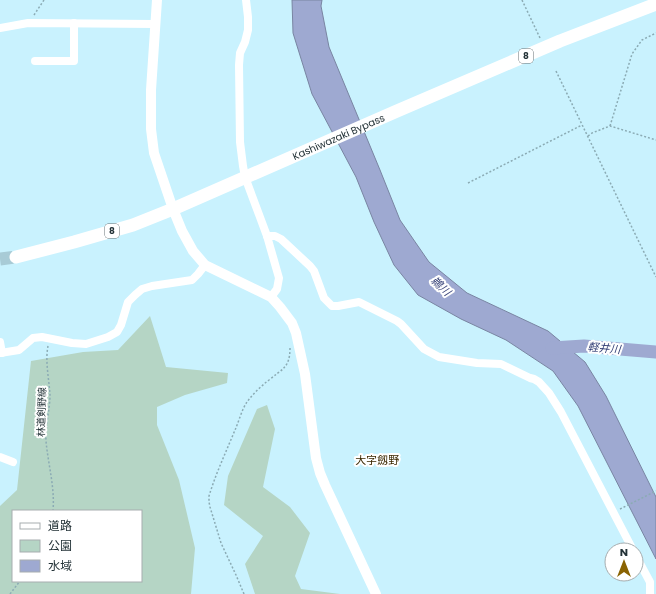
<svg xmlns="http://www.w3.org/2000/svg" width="656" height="594" viewBox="0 0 656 594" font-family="Poppins,'Noto Sans JP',sans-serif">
	<rect width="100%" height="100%" fill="#c9f2fe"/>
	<g fill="#b5d5c5" fill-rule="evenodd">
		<path d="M150,316L166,367L228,373L227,383L185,395L157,407V425L179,480L195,548L191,594H0V506L17,490L31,361L83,352L118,350ZM13,511H141V581H13Z"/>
		<path d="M267,405L275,429L263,487L290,507L310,533L295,576L301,589L340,594H255L245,564L263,536L224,505L228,476L257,409Z"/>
	</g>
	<path fill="#9ea9d1" stroke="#7985a2" d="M292,0H322L321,6L329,47L380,170L400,220L429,262L467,293L548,331L585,362L606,396L656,497V559L578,406L553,371L506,340L461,319L418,295L394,265L374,222L356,177L312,94L293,33Z"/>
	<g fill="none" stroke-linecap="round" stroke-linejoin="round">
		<path stroke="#9ea9d1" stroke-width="13" d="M552,348L584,346L656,352"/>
		<path stroke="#a8cbd6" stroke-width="13" stroke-dasharray="13 6" stroke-linecap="butt" d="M0,259L16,257"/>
		<g stroke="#8babb4" stroke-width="1.5" stroke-dasharray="2 2" stroke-linecap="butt">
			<path d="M522,0L540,38"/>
			<path d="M34,15L44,0"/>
			<path d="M556,71L656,277"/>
			<path d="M610,126L632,54L642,40L656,33"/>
			<path d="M588,136L592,133L610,126L656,140"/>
			<path d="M468,183L582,125"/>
			<path d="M48,346C45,361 49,379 50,395C50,410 45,425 46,441C48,464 55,487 53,511"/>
			<path d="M620,509L656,491"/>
			<path d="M10,594L20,581"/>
			<path d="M244,594L236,575L221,543L210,507L209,502V496C216,473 226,452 235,430C239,421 242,409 247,402C253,394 261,386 269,380C282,369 290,368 290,348"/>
		</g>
		<g stroke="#fff" stroke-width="8">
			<path d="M246,0L248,17V30L245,42L240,53L239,65L240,142L243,166L245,177L267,236L279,278L277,289L271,297"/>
			<path d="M0,28L28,23L155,24"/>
			<path d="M35,61H74V23"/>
			<path d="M267,236H275L281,239L310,266L314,271L324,298L332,306H338L359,302L397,321L401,324L424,349L439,357L477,363L501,364L530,378L534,379L539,382L549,393L561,412L633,550"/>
			<path d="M0,342L2,353"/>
			<path d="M0,353L19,350L33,338L42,337L72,343L86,344L108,337L117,332L121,325L128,302L135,295L142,289L152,286L192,280L198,274L205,265"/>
			<path d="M0,457L13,462"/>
			<path d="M636,556L650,582V594"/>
		</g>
		<path stroke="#fff" stroke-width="10" d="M157,0L151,90V129L154,153L173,209L182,231L193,251L205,265L271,297L280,307L292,323L296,333L305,374L316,458L320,473L325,485L376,594"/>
		<path stroke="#fff" stroke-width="13" id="s1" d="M16,257L74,242L133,225L173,209L397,111L560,41L656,4"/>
	</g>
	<g text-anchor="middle" stroke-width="4" stroke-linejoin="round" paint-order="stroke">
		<g fill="#fff" stroke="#646f72" stroke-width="1">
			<rect x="519" y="49" width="14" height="14" rx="3"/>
			<rect x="105" y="224" width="14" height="14" rx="3"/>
		</g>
		<g font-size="9" font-weight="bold" fill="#223136">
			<text x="526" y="59">8</text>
			<text x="112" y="234">8</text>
		</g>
		<g font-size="10" fill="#223136" stroke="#fff">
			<text dy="4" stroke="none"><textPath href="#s1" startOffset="345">Kashiwazaki Bypass</textPath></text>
			<text transform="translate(41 412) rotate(-88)" y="4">林道剣野線</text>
		</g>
		<g font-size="11" font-style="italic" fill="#394479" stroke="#fff">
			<text transform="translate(441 286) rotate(43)" y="4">鵜川</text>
			<text transform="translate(604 348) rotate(5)" y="4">軽井川</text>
		</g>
		<g font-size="11" fill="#3a2700" stroke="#fff">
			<text x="377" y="464">大字劔野</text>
		</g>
	</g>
	<rect x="12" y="510" width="130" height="72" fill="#ffffff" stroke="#a7adaf"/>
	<rect x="20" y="523" width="20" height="6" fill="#ffffff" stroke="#a7adaf"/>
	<text x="48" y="530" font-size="12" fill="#223136">道路</text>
	<rect x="20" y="540" width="20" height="12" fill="#b5d5c5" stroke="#a7adaf"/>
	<text x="48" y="550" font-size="12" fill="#223136">公園</text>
	<rect x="20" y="560" width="20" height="12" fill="#9ea9d1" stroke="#a7adaf"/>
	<text x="48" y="570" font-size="12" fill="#223136">水域</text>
	<g transform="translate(624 562)"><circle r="19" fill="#ffffff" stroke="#a7adaf"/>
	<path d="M0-3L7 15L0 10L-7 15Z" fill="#8a6302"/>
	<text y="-6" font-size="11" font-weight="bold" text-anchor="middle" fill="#223136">N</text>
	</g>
</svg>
